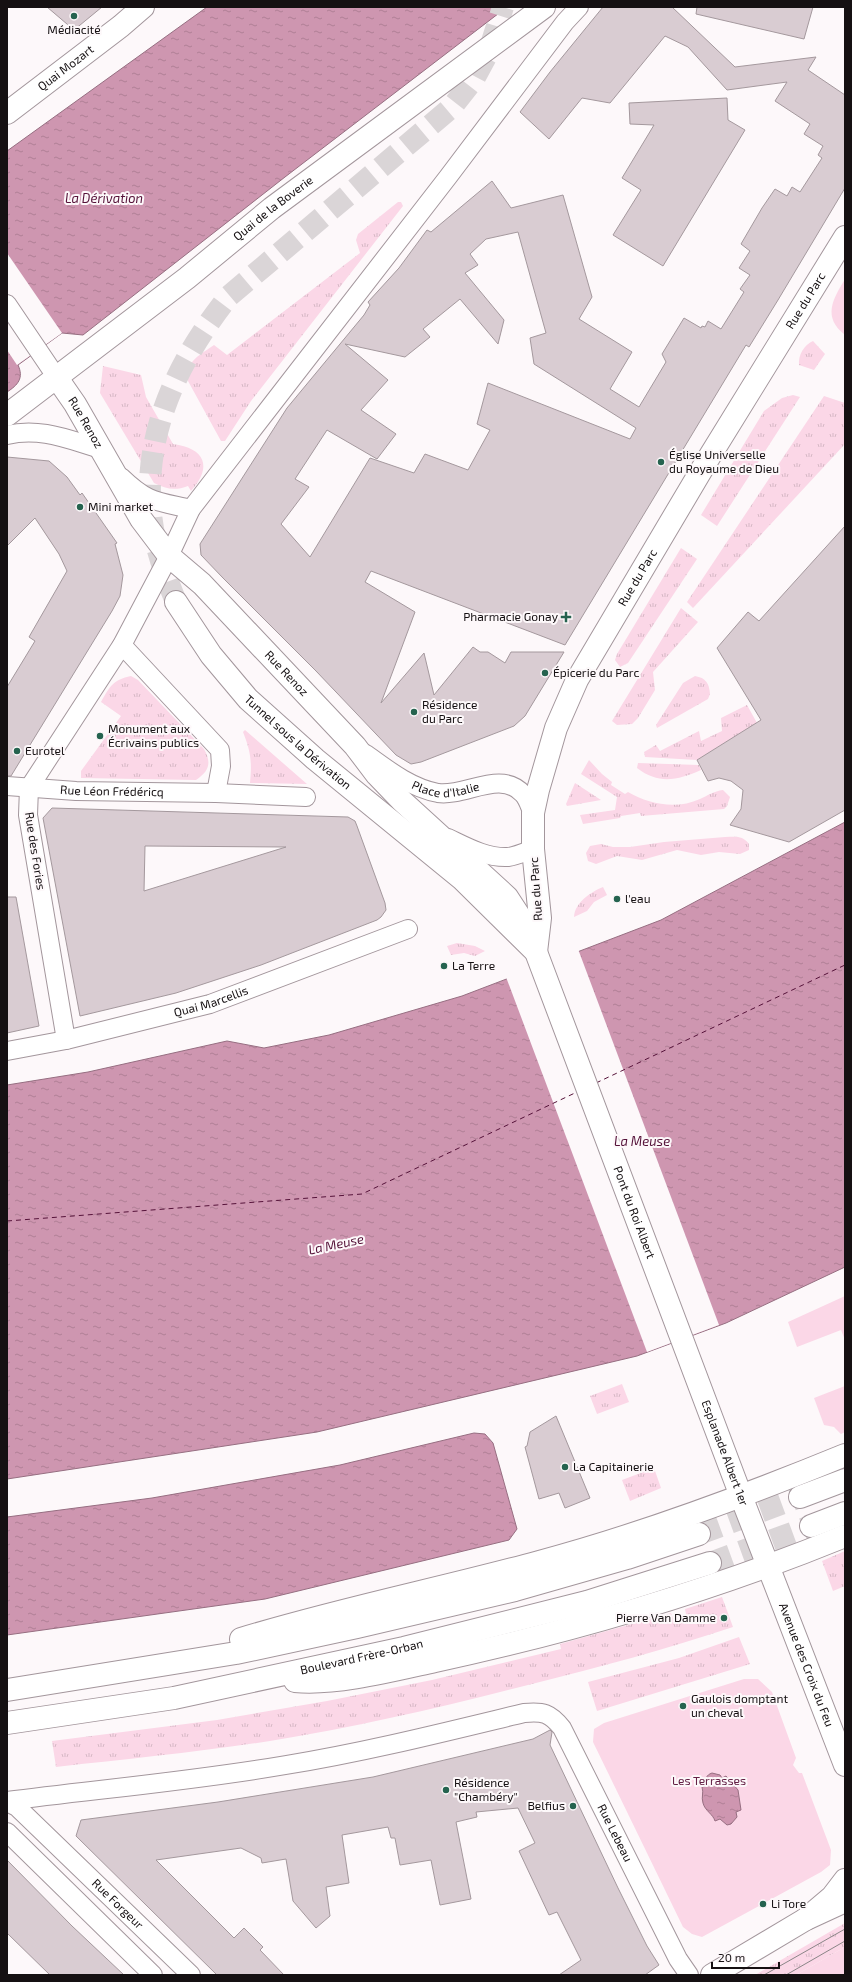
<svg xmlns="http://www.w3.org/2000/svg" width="852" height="1982" viewBox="0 0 852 1982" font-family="'Exo 2',sans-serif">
	<defs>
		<pattern id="grass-tufts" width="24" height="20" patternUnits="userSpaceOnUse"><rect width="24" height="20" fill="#fbd7e7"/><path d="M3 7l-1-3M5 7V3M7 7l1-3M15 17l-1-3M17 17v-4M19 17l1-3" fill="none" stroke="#d6b8c5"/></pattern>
		<pattern id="water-ripples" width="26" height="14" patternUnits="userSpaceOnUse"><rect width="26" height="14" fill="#ce96b0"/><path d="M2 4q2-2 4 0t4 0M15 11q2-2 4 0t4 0" fill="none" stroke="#b08096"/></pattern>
	</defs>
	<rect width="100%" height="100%" fill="#fdf8fa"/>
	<g fill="url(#grass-tufts)">
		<path d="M398,202H401L403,206L251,401L225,441H221L188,381C186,360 199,356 214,345L227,355L360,253L356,240L358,234Z"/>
		<path d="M813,341L825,354L814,370L799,365C798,355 804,345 813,341Z"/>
		<path d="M103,366L141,375L146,397L173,444C205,448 213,467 191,491L188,486C175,491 166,489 154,483L100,393Z"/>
		<path d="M793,395L800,397L717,526L701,515L764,411L782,398Z"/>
		<path d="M824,396L845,403V444L693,608L687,602Z"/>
		<path d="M681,548L697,559L628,663L620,667L615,660L617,654Z"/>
		<path d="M681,608L698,622L653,672L655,690L638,718L632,724L617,725L612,721Z"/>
		<path d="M131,676L138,680L204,749C212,763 209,771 196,780L81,778V771L121,716L101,702C110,686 113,680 131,676Z"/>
		<path d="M695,676C706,678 709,683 710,694L708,699L657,728L656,725L683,683Z"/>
		<path d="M747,705L757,723L697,760L645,757L644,752L656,745L660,751L699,731L701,741L722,731L721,718Z"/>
		<path d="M245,730L307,784L250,783C252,762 251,752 243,732Z"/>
		<path d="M589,760L602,774L612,782L611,785L625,794L628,792C649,804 676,810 700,799C707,796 714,791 723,790L730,797L727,806L724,809L641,816L640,813L621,816L620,818L583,824L580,815L615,810L617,797L581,774Z"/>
		<path d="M638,763L699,765L701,770C678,780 659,785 637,768Z"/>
		<path d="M575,783L601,800L567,806L566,804Z"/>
		<path d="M725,837C736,837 742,835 749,844V850L740,854L719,852L701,855L677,850L642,860L617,856L596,864L588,861L586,853L590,846L601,844L613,847H630L664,842Z"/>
		<path d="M603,887L607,895L594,902L587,911L574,917C575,902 591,892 603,887Z"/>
		<path d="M457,943L475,946L485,951L475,956L464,953L451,955L447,946Z"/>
		<path d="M622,1384L629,1402L597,1414L590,1396Z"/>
		<path d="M654,1468L661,1488L630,1501L622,1480Z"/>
		<path d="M845,1551V1586L833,1591L822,1561Z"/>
		<path d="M722,1597L733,1627C667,1649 600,1667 532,1684C446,1706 359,1727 270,1741C199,1752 128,1759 56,1767L52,1741L217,1720L327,1701L432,1680L561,1649L560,1644L671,1613L673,1618L686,1614L685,1609Z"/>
		<path d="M739,1637L750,1664L597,1711L588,1682L679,1658Z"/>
		<path d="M845,1923V1947L796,1975H755Z"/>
	</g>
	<g fill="#fbd7e7">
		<path d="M845,279V335C822,317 833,299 845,279Z"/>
		<path d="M845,1296V1340L841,1330L797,1347L788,1322Z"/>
		<path d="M845,1386V1432L841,1434L834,1427L824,1425L814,1398Z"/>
		<path d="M744,1679H758L772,1692L796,1758L793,1765L799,1773H802L831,1850L830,1865L821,1872L702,1937L692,1934L683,1927L593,1742L594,1729L604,1723Z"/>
		<path d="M845,1947V1975H796Z"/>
	</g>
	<g fill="url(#water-ripples)" stroke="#966e81">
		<path d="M207,7H507L285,177L83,335L62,333L18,365C24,378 18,385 7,392V151Z"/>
		<path d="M845,822V1267L726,1323L637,1356L317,1432L7,1479V1085L88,1072L227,1041L264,1048L329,1035L462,996L661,920Z"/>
		<path d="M474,1433L485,1434L493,1443L517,1529L509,1540L265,1599L7,1635V1517L152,1498L340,1465Z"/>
		<path d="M712,1773L720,1775L722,1778L726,1776L738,1790L741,1810L736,1812L737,1817L731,1824L727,1825L720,1819L715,1821C713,1814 705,1811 703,1803C701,1797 704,1793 702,1787L706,1786C705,1779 706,1775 712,1773Z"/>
	</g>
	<g fill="#fdf8fa">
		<path d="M7,253L62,333L17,365L7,350Z"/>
		<path d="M578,949L719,1325L647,1352L506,977Z"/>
	</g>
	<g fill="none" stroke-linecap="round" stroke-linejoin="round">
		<g stroke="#551239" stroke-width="1" stroke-dasharray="5 4" stroke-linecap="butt">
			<path d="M596,1083L845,965"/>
			<path d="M7,1221L362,1194L577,1092"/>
		</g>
	</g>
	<g fill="#d9ccd2" stroke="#a4989d" fill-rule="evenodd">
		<path d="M47,7H102L74,30Z"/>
		<path d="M603,7H672L735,67L816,57L808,70L845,95V188L778,300L749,347L746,345L565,645L371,571L365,582L415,612L381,703L424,653L434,695L473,647L480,652H488L505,663L511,652H564L525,716L514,726L421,762L411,764L396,755L316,671L223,578L201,555L200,544L287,408L364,315L370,305L368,302L399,268L427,230L431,232L492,181L511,208L563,195L592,297L579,319L632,352L610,389L639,407L666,362L662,354L684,318L701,328L702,326L705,327L708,321L721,329L744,292L740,289L750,275L739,268L750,251L741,244L762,208L775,189L787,196L792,187L800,192L822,158L818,155L823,146L804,134L810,124L775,101L787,82L727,90L688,47L665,36L610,103L582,98L549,139L520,112L550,72ZM518,232L546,333L530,338L534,364L636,428L630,439L488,383L477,424L490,430L468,470L425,454L414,473L370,458L310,557L281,524L309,487L295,479L327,430L377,459L396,434L361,410L388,380L345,344L405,357L430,337L423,329L460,299L498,344L504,320L465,273L478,265L470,254L486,239Z"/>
		<path d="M697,7H813L804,39L696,14Z"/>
		<path d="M727,98L728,120L745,130L663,266L613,235L641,190L622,178L654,125L630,124L629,103Z"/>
		<path d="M7,457L49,461L67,477L80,495L82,493L117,543L115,544L123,575L120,596L112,611L11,776H7V687L35,641L29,637L67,571L59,554L35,518L7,546Z"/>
		<path d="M845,526V810L789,842L730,825L741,809L743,790L731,781L719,778L708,781L697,760L761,720L717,648L748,612L759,621Z"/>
		<path d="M52,808L348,817L355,821L357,826L385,903L386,910L381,917L377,920L261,965L176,993L80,1016L43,818ZM145,846L286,847L144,891Z"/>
		<path d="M7,897H16L39,1026L7,1033Z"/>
		<path d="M556,1416L590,1498L565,1508L559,1493L539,1499L525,1447L527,1446L530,1432Z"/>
		<path d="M550,1730L552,1732L550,1745L618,1888L647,1946L659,1965L645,1975H559L581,1960L557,1912L549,1915L519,1851L535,1843L518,1808L476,1812L477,1817L456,1822L471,1899L440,1905L431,1860L400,1865L395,1838H391L388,1827L342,1835L349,1883L326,1887L330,1916L316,1928L293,1901L286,1859L262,1863L261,1858L241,1848L156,1860L234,1938L244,1928L263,1947L260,1950L284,1975H217L76,1836L81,1820L218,1802L373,1777L533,1739Z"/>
		<path d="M7,1860L72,1926L124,1975H50L7,1933Z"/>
	</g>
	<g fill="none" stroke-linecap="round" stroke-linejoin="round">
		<g stroke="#dad5d7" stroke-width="22" stroke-dasharray="22 11" stroke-linecap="butt">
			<path d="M699,1534L800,1497"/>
			<path d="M710,1563L811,1526"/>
		</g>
		<path stroke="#dad5d7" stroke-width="22" stroke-dasharray="22 11" stroke-linecap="butt" d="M176,602C165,574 154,545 151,514C143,431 179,359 229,296L452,107L474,79L489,51L503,7"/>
		<defs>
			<g id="minor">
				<path d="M7,304L57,378"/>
				<path d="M7,435C41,427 69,440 101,449"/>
				<path d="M121,477C148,503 156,501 191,509"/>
				<path id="s1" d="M366,754C388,770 411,788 438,793C465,797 501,769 523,794C528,799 530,808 533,813"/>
				<path id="s2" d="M7,786L76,791L216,793L221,766L220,750L122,645"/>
				<path d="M216,793L306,797"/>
				<path d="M448,838C467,847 486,858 508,857C516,856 525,852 533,849"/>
				<path d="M66,1040L28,815L29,788L122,645L169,556L191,509L448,177L565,22L579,7"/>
				<path id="s3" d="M7,1051L66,1040L210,1004L408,929"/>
				<path id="s4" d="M7,1801C100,1789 193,1781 286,1765C366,1752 445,1732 524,1713C543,1711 550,1713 562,1728L678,1959L689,1975"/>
				<path id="s5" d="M7,1802L17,1807L191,1975"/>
				<path d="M7,1832L153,1975"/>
			</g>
			<g id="tertiary">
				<path id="s6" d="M57,378L75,404L141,519L169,556L202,584L355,746L377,775L402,801L507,897L522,920L536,952"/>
			</g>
			<g id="secondary">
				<path d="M800,1497L845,1480"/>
				<path d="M811,1526L845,1513"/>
				<path d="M241,1639C339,1609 440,1589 539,1562C644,1534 745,1496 845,1455"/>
				<path d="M295,1681C336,1685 394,1670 435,1661C574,1631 713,1590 845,1536"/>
				<path d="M7,1690L236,1653L357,1627L515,1590L627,1558L699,1534"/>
				<path id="s7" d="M7,1723L174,1698L404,1648L587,1602L710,1563"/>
				<path d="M712,1975L806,1919L845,1901"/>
			</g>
			<g id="primary">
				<path id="s8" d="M7,113L121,26L143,7"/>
				<path id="s9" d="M7,415L187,278L272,208L544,7"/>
				<path id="s10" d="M176,602L211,655L248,699L315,759L462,879L536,952L741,1496L845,1765"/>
				<path id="s11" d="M536,952L540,918L533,849V813L538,790L556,728L577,680L708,459L845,237"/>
				<path d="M806,1919L832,1897L845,1880"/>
			</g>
		</defs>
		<use href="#minor" stroke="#a3969c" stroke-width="20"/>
		<use href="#tertiary" stroke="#a3969c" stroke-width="24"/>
		<use href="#secondary" stroke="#a3969c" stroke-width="24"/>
		<use href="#primary" stroke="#a3969c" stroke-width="24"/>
		<use href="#minor" stroke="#fff" stroke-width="18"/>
		<use href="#tertiary" stroke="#fff" stroke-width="22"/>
		<use href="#secondary" stroke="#fff" stroke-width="22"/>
		<use href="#primary" stroke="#fff" stroke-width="22"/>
		<g stroke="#8a8587" stroke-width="1">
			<path d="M764,1975L845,1929"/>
			<path d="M786,1975L845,1941"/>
		</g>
	</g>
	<g fill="#25634f" stroke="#fdf8fa" stroke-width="1.5">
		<circle cx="74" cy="16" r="4"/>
		<circle cx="661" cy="462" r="4"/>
		<circle cx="80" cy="507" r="4"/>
		<path d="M564 611h4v4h4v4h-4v4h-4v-4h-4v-4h4z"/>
		<circle cx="545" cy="673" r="4"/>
		<circle cx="414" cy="712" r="4"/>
		<circle cx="100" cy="736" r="4"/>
		<circle cx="17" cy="751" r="4"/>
		<circle cx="617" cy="899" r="4"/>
		<circle cx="444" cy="966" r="4"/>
		<circle cx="565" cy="1467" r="4"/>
		<circle cx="724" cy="1618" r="4"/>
		<circle cx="683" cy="1706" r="4"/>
		<circle cx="446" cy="1790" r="4"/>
		<circle cx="573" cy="1806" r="4"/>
		<circle cx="763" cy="1904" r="4"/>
	</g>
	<g text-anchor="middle" stroke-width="4" stroke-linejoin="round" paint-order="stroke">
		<g font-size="12" fill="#151012" stroke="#fdf8fa" text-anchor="start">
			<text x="74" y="34" text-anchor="middle">Médiacité</text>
			<text x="669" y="459">Église Universelle<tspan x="669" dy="14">du Royaume de Dieu</tspan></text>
			<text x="88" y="511">Mini market</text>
			<text x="558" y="621" text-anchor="end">Pharmacie Gonay</text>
			<text x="553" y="677">Épicerie du Parc</text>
			<text x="422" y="709">Résidence<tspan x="422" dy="14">du Parc</tspan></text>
			<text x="108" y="733">Monument aux<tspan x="108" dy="14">Écrivains publics</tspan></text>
			<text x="25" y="755">Eurotel</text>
			<text x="625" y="903">l'eau</text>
			<text x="452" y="970">La Terre</text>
			<text x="573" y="1471">La Capitainerie</text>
			<text x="716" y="1622" text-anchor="end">Pierre Van Damme</text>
			<text x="691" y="1703">Gaulois domptant<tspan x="691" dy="14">un cheval</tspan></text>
			<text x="454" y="1787">Résidence<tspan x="454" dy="14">"Chambéry"</tspan></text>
			<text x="565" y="1810" text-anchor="end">Belfius</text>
			<text x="771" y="1908">Li Tore</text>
		</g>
		<g font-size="12" fill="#151012" stroke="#fdf8fa">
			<text dy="4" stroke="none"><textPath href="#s8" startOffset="74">Quai Mozart</textPath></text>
			<text dy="4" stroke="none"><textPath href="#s9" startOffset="337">Quai de la Boverie</textPath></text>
			<text dy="4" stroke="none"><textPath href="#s11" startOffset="723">Rue du Parc</textPath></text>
			<text dy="4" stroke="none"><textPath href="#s6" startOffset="53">Rue Renoz</textPath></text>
			<text dy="4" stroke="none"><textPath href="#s11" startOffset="399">Rue du Parc</textPath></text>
			<text dy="4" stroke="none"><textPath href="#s6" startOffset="377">Rue Renoz</textPath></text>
			<text dy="4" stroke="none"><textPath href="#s10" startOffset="187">Tunnel sous la Dérivation</textPath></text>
			<text dy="4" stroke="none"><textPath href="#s1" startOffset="90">Place d'Italie</textPath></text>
			<text dy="4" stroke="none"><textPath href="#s2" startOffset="105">Rue Léon Frédéricq</textPath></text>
			<text transform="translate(35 851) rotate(81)" y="4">Rue des Fories</text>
			<text transform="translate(536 889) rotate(-94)" y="4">Rue du Parc</text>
			<text dy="4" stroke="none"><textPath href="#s3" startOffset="210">Quai Marcellis</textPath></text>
			<text dy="4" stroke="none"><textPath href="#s10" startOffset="783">Pont du Roi Albert</textPath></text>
			<text dy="4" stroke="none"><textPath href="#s10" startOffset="1040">Esplanade Albert 1er</textPath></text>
			<text dy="4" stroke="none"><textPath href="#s7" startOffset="361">Boulevard Frère-Orban</textPath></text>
			<text dy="4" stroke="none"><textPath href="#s10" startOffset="1267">Avenue des Croix du Feu</textPath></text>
			<text dy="4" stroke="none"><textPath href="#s4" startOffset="686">Rue Lebeau</textPath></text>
			<text dy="4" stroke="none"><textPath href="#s5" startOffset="151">Rue Forgeur</textPath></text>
		</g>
		<g font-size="12" fill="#632045" stroke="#fdf8fa">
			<text x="709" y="1785">Les Terrasses</text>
		</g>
		<g font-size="13" font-style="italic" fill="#551239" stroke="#fdf8fa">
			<text x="104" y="203">La Dérivation</text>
			<text x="642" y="1146">La Meuse</text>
			<text transform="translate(336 1244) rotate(-12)" y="5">La Meuse</text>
		</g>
	</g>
	<rect width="852" height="1982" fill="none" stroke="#151012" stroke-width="16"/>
	<path d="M712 1962v6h67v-6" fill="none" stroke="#151012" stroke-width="2"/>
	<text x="718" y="1962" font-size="12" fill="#151012" stroke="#fdf8fa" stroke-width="3" paint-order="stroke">20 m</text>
</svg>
